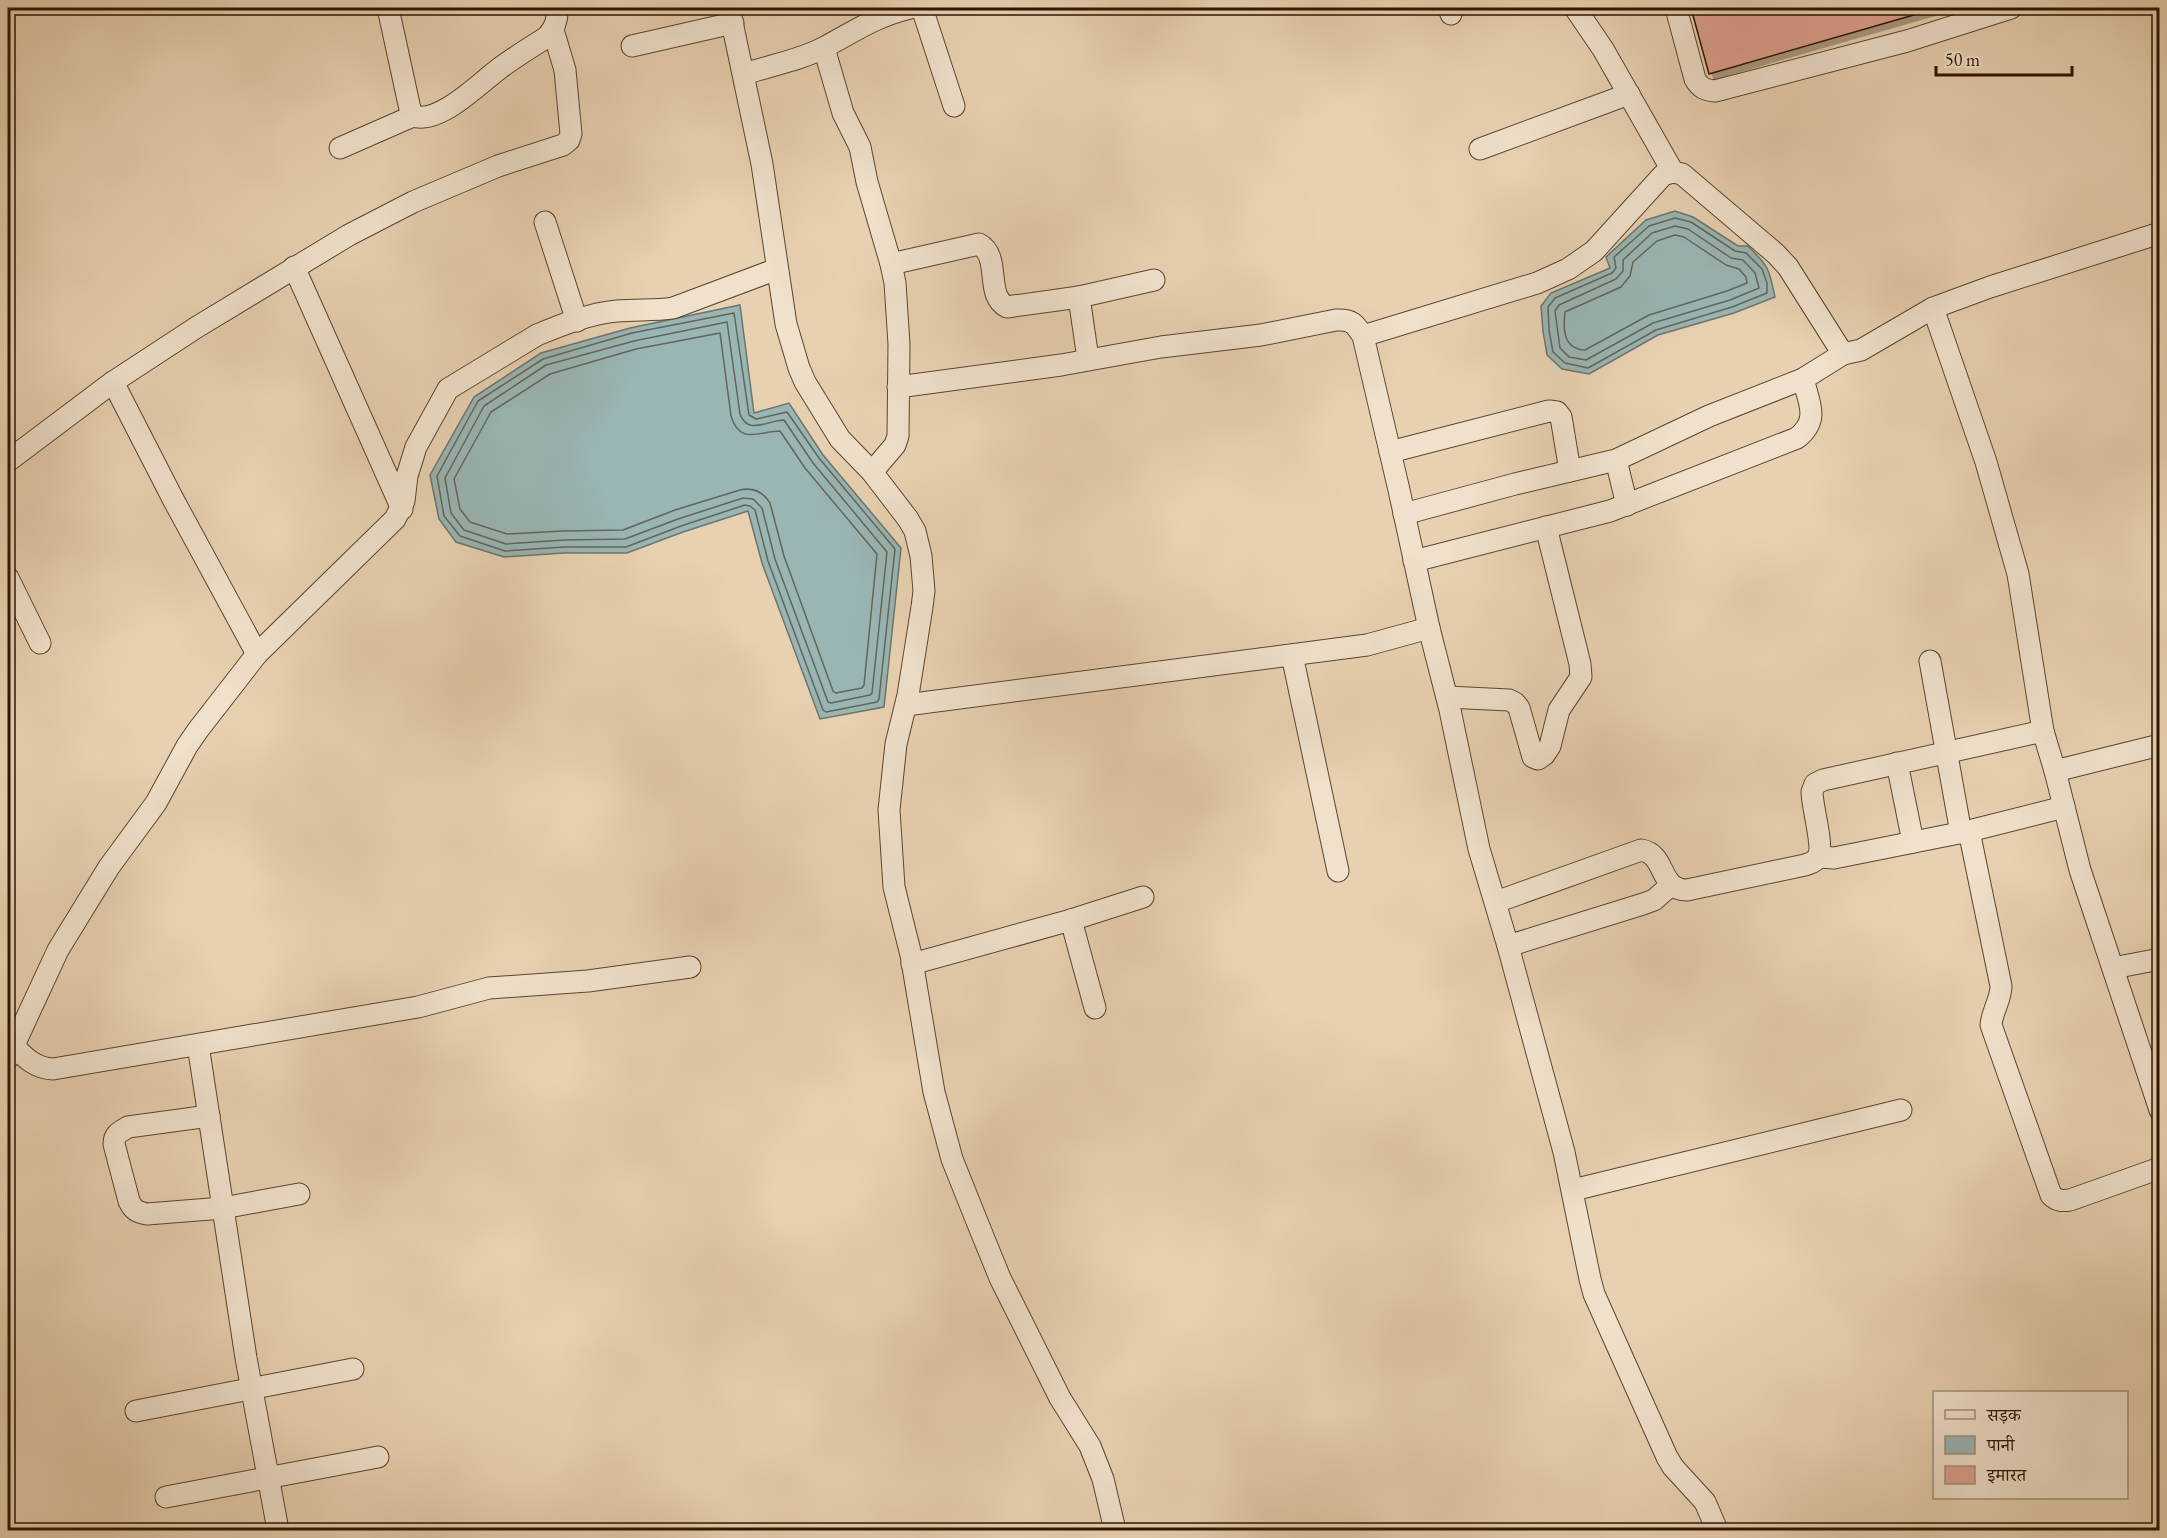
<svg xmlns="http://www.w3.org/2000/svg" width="2167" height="1538" viewBox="0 0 2167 1538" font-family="'EB Garamond','Noto Serif Devanagari',serif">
	<defs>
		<filter id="shadow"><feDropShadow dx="5" dy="5" stdDeviation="0" flood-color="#0004"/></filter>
	</defs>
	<rect width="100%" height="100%" fill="#e8d1b1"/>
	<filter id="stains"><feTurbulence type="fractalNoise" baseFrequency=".00333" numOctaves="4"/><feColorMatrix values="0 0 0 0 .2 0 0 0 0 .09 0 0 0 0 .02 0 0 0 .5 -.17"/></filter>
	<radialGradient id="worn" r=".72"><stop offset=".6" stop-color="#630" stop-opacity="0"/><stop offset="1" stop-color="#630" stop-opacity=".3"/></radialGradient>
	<g fill="#99b5b4" stroke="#6d756c" stroke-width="1.5">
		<path d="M1675,211L1693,217L1738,246H1748C1769,267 1769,268 1775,297L1734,313L1658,335L1589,374L1562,369L1547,355L1543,331L1541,306L1551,293L1610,268L1606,257L1646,220Z"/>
		<path d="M740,305L754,413L789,403L823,455L901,548L884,707L820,719L762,563L748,511L683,532L627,553H564L504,557L456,542L439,519L430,475L474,397L541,353L630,328Z"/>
	</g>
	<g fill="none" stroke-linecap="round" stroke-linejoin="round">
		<g stroke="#62665a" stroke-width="1.5">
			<path d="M1675,218L1691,222L1735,251L1746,253L1762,269L1767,283V293L1732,307L1656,330L1588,368L1565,363L1553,352L1549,330L1548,307L1555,298L1612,273L1616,268L1614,257L1649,226Z"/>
			<path d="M1675,226L1688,229L1731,258L1743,260L1755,273L1759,288L1730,300L1653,323L1586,360L1569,357L1560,348L1555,311L1559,305L1616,279L1623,271V260L1652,233Z"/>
			<path d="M1675,235L1684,237L1726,265L1739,269L1746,277L1747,283L1727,291L1649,315L1585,350C1563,349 1563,329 1565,312L1621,287L1630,276L1633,262L1657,241Z"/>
			<path d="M734,313L749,415L756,419L787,412L819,458L895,549L879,699L877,702L826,712L823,710L768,561L755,510L750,506L745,505L681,526L626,547H564L505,551L460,536L444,516L437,476L478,401L543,359L632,333Z"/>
			<path d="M727,322L740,414C748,436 768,420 784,420L813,463L887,552L872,693L870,695L831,703L828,702L775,559L762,508L753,499L743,498L678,519L625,539L564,540L506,544L464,530L451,513L445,478L484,406L546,365L634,341Z"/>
			<path d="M720,333L731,416C740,446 760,431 780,431L805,468L877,554L864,685L862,688L836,693L833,691L784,556L770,503C763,492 753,487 740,490L675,510L623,530L563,531L507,534L470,522L460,509L454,479L491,412L550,374L636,349Z"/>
		</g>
	</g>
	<path fill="#dfa090" stroke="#2b1601" stroke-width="1.5" filter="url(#shadow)" d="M1691,8H1938L1709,74Z"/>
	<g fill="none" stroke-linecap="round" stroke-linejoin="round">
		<defs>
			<g id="minor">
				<path d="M388,8L410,109L413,116C439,125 480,83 500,68C515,57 531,47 547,37C555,28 558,20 557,8"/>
				<path d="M729,8L762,164L786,324L799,368L805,382L840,439L872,472L908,519L915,531L921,556L924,591L922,607L908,695L896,744L889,810L894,887L911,955L934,1092L952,1159L978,1224L1000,1278L1060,1398L1090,1446L1103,1479L1115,1530"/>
				<path d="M922,8L954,106"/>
				<path d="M1449,8L1451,14"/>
				<path d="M1575,8L1603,49L1673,172"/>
				<path d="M1676,8L1695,79C1700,88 1705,90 1715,91L1907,41L2011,8"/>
				<path d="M632,46L733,23"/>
				<path d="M824,48L843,113L860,147L867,182L891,264L895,283L899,344L898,436L895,445L872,472"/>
				<path d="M745,74C771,65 801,60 825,47C855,31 876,16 910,8"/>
				<path d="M340,148L413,116"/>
				<path d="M1480,149L1629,94"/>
				<path d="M545,222L577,321"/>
				<path d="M891,264L979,244C1002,257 984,295 1007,307L1079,297L1154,280"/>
				<path d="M294,267L402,509"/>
				<path d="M1079,297L1088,359"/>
				<path d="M1933,308L1986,462L2018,574L2043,731L2055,771L2080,870L2160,1110"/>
				<path d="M1363,336L1537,283L1568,269L1594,251L1663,175L1673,172L1682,174L1776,254L1788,267L1843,354L1861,350L1933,308L1990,287L2160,233"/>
				<path d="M113,382L173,499L257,654"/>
				<path d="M898,387L1061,365L1161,347L1261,335L1336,320C1352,319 1355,324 1363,336L1399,490L1429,628L1450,710L1479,849L1508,946L1564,1152L1590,1279L1594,1294L1667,1457L1673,1467L1705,1502L1717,1530"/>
				<path d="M1390,452L1549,411L1557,412L1561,417L1570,471"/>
				<path d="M1616,460L1627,505"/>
				<path d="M8,461L113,382L197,327L349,235L413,202L498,166L563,145L569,140L571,134L565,70L553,30"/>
				<path d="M1404,514L1515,484L1616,460L1709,416L1803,379L1843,354"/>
				<path d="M1414,561L1610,511L1797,438C1820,420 1809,403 1803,379"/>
				<path d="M8,578L40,643"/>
				<path d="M1292,655L1338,871"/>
				<path d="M1930,661L1961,833"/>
				<path d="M1447,697L1509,700L1515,703L1519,708L1533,757L1538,759L1544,755L1550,746L1559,710L1581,677L1580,664L1546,527"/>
				<path d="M906,705L1367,645L1429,628"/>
				<path d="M1897,763L1913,842"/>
				<path d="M2055,771L2160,745"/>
				<path d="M1969,831L2001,986C2001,1000 1992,1011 1991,1025L2051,1195C2057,1201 2062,1201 2070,1200L2160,1168"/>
				<path d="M1819,857L1834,858L1969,831L2064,807"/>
				<path d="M1496,902L1641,850C1667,854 1658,890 1687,890L1805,865C1810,863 1814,863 1817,858C1825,848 1812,808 1812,792L1815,784L1823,780L2043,731"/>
				<path d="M1071,920L1095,1008"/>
				<path d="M1508,946L1643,904L1654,900L1671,885"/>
				<path d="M912,964L1071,920L1143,897"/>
				<path d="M2113,968L2160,959"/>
				<path d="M13,1045C25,1058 35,1068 53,1069L418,1007L489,988L588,981L690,967"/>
				<path d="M198,1045L246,1358L278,1530"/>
				<path d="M8,1058L58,950L109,867L156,803L187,746L198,730L257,654L395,519L404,501L407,476L416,447L448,389L537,335C561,325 591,313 617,311C636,309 654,311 673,308L777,269"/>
				<path d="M209,1116L128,1127C120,1132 114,1134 114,1144L129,1201C133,1210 137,1212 147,1214L223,1208L299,1194"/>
				<path d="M1573,1190L1901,1110"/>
				<path d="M136,1411L353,1369"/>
				<path d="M166,1497L378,1457"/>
			</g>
		</defs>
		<use href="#minor" stroke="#5a452d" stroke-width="23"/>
		<use href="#minor" stroke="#f0e1cc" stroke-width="21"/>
	</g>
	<rect width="2167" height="1538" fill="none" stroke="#e8d1b1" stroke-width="30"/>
	<rect x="9" y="9" width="2149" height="1520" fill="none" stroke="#2b1601" stroke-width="3"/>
	<rect x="15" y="15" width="2137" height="1508" fill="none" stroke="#2b1601" stroke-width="1.5"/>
	<rect x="1933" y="1391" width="195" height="108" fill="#f0e1cc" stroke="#a1907b" stroke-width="1.5"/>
	<rect x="1945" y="1410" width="30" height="9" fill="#f0e1cc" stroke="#a1907b" stroke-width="1.5"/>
	<text x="1987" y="1421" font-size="18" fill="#2b1601">सड़क</text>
	<rect x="1945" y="1436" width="30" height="18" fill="#99b5b4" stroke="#a1907b" stroke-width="1.5"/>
	<text x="1987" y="1451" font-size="18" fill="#2b1601">पानी</text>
	<rect x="1945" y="1466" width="30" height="18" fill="#dfa090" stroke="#a1907b" stroke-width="1.5"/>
	<text x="1987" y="1481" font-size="18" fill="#2b1601">इमारत</text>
	<path d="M1936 66v9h136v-9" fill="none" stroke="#2b1601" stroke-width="3"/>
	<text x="1945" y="66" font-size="18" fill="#2b1601" stroke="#f0e1cc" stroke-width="4.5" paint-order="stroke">50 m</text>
	<rect width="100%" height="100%" filter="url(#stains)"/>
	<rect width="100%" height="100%" fill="url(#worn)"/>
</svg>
